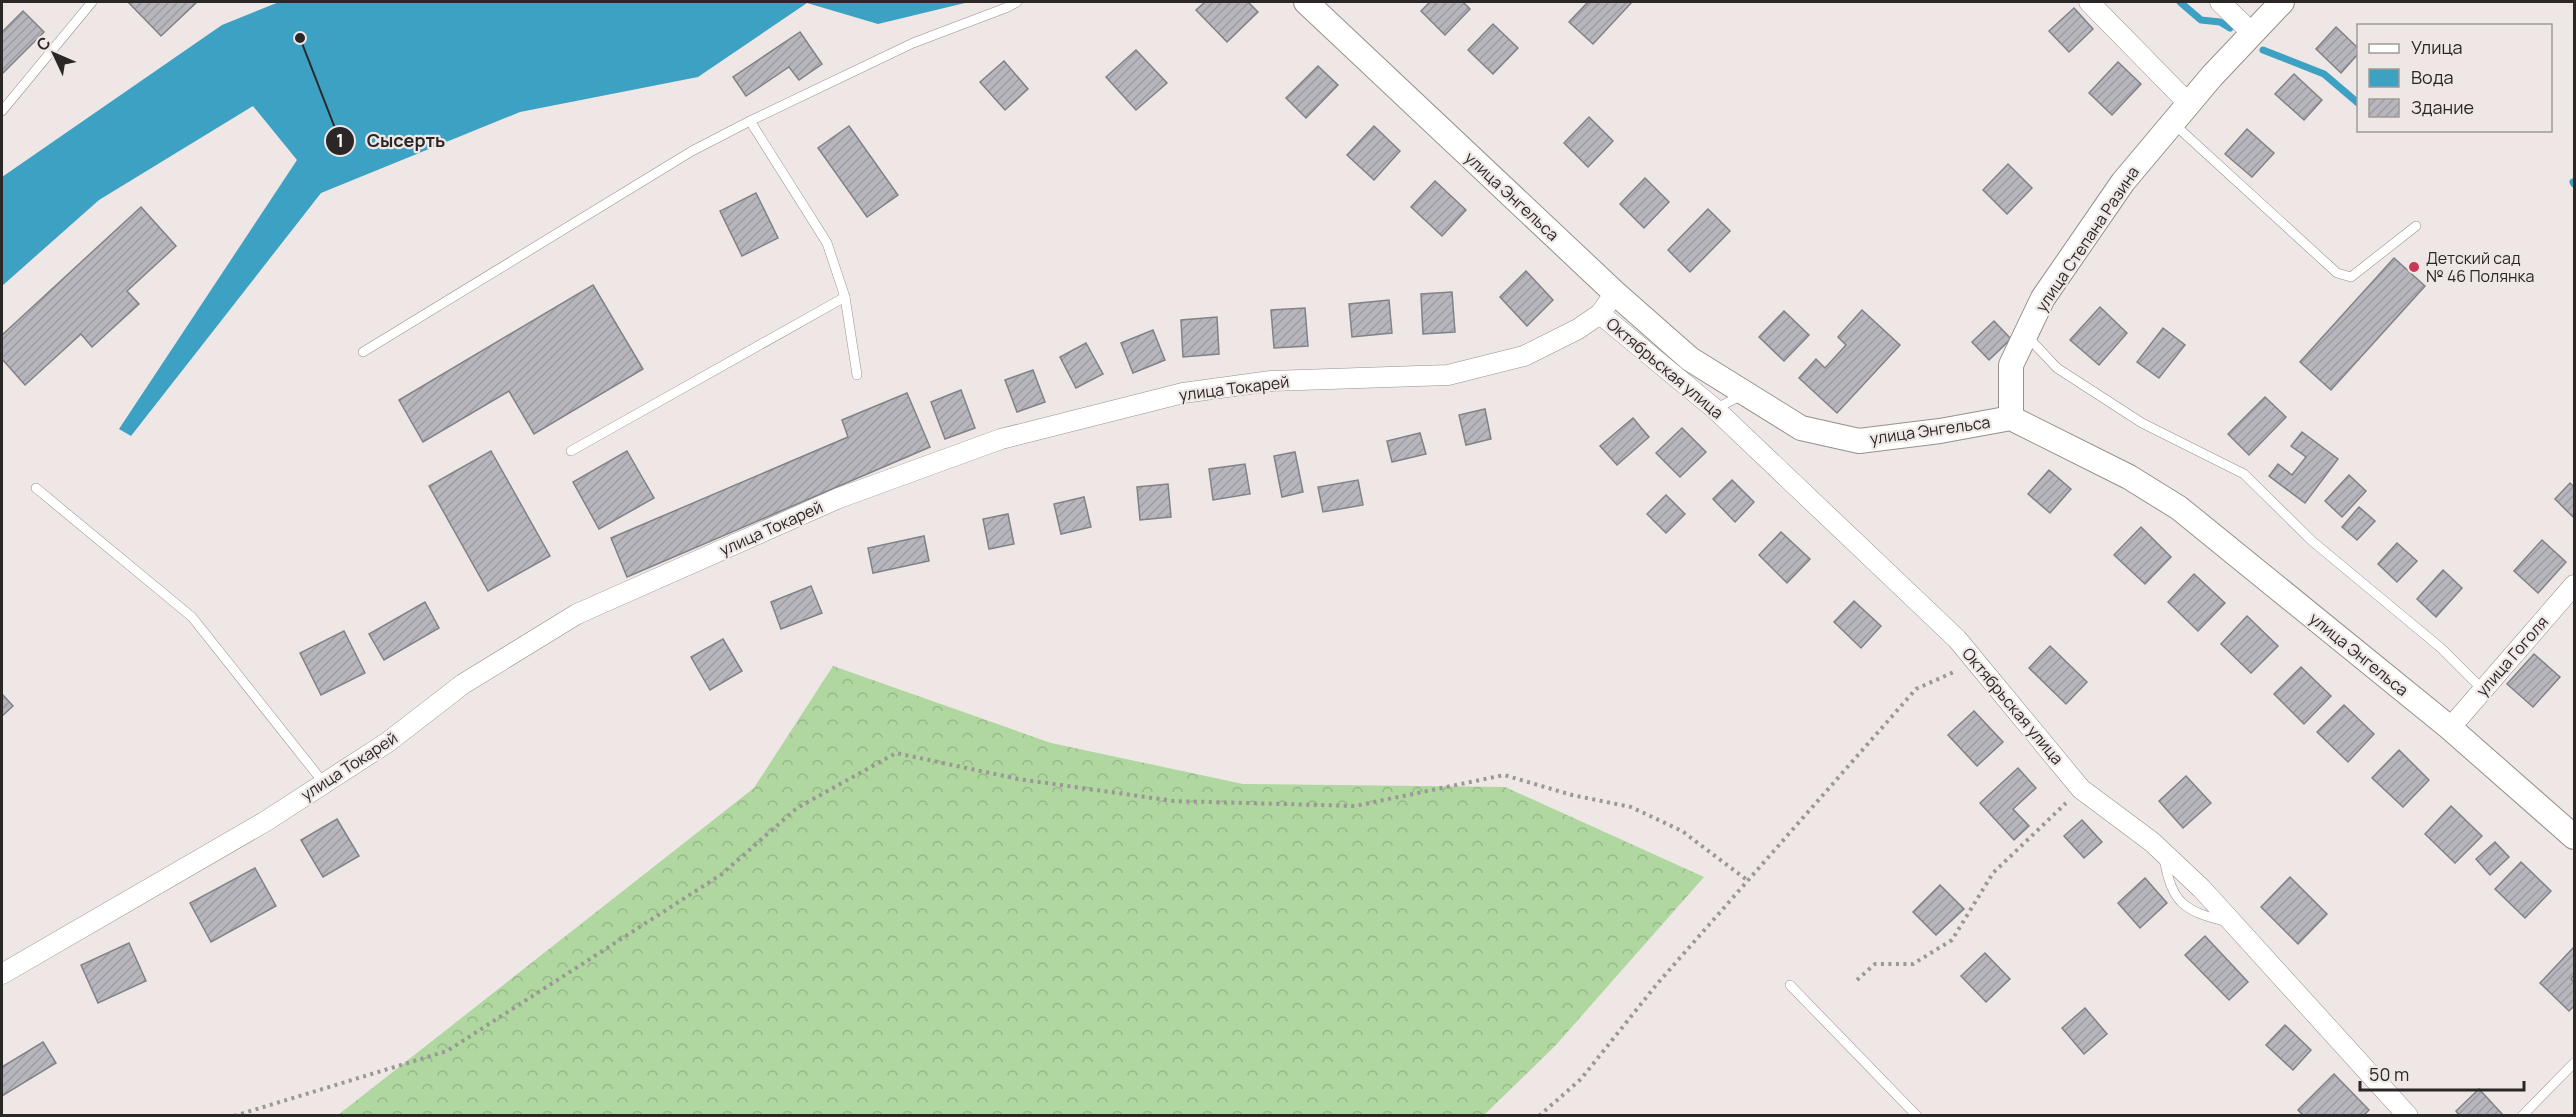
<svg xmlns="http://www.w3.org/2000/svg" width="2576" height="1117" viewBox="0 0 2576 1117" font-family="Manrope,sans-serif">
	<defs>
		<pattern id="forest-crowns" width="20" height="18" patternUnits="userSpaceOnUse" patternTransform="scale(1.5)"><rect width="20" height="18" fill="#afd79f"/><path d="M2 6a3 3 0 1 1 6 0M12 15a3 3 0 1 1 6 0" fill="none" stroke="#97b989"/></pattern>
		<pattern id="building-hatch" width="6" height="6" patternUnits="userSpaceOnUse" patternTransform="scale(1.5)"><rect width="6" height="6" fill="#b6b6bc"/><path d="M-1 1l2-2M0 6l6-6M5 7l2-2" fill="none" stroke="#9d9ca1"/></pattern>
	</defs>
	<rect width="100%" height="100%" fill="#eee7e5"/>
	<path fill="url(#forest-crowns)" d="M833,666L1051,743L1243,784L1505,787L1704,877L1555,1046L1484,1115H338L754,788Z"/>
	<path fill="#3da1c3" d="M279,2H969L878,24L807,3L698,77L520,112L321,193L131,436L119,429L297,160L253,106L99,200L2,286V177L222,25Z"/>
	<g fill="none" stroke-linecap="round" stroke-linejoin="round">
		<g stroke="#3da1c3" stroke-width="7">
			<path d="M2180,2L2201,20L2220,22L2230,28"/>
			<path d="M2263,50L2324,74L2358,103"/>
			<path d="M2573,182L2574,184"/>
		</g>
	</g>
	<g fill="url(#building-hatch)" stroke="#818287" stroke-width="1.5">
		<path d="M128,2H197L161,36Z"/>
		<path d="M1205,2H1248L1258,12L1227,42L1196,10Z"/>
		<path d="M1430,2H1463L1470,9L1445,35L1421,11Z"/>
		<path d="M1588,2H1632L1593,44L1569,22Z"/>
		<path d="M2074,8L2093,29L2069,52L2049,31Z"/>
		<path d="M23,11L44,32L2,74V32Z"/>
		<path d="M1493,24L1518,48L1493,74L1468,50Z"/>
		<path d="M2336,27L2358,48V54L2341,73L2316,49Z"/>
		<path d="M800,32L822,64L799,80L789,67L746,96L733,77Z"/>
		<path d="M1136,50L1167,83L1136,110L1106,77Z"/>
		<path d="M1004,61L1028,89L1005,110L980,82Z"/>
		<path d="M2118,62L2141,84L2112,115L2089,93Z"/>
		<path d="M1318,66L1338,85L1306,118L1286,98Z"/>
		<path d="M2294,74L2322,100L2304,120L2275,94Z"/>
		<path d="M1589,117L1613,141L1588,167L1564,143Z"/>
		<path d="M849,126L898,195L867,217L818,148Z"/>
		<path d="M1374,126L1400,151L1374,180L1347,155Z"/>
		<path d="M2247,129L2274,153L2252,177L2225,154Z"/>
		<path d="M2008,164L2032,188L2007,214L1983,190Z"/>
		<path d="M1645,178L1669,202L1644,228L1620,204Z"/>
		<path d="M1435,181L1466,210L1442,236L1411,207Z"/>
		<path d="M756,193L778,238L742,256L720,211Z"/>
		<path d="M141,207L176,246L127,291L139,304L92,347L81,334L25,385L2,359V335Z"/>
		<path d="M1708,209L1730,231L1690,272L1668,250Z"/>
		<path d="M2394,258L2425,286L2331,390L2300,362Z"/>
		<path d="M1526,271L1553,300L1527,326L1500,297Z"/>
		<path d="M593,285L643,369L534,434L509,391L423,442L399,400Z"/>
		<path d="M1452,292L1455,332L1423,334L1421,294Z"/>
		<path d="M1389,300L1392,333L1352,337L1349,304Z"/>
		<path d="M2100,307L2127,333L2099,365L2070,340Z"/>
		<path d="M1305,308L1308,346L1274,348L1271,310Z"/>
		<path d="M1862,310L1900,345L1837,413L1799,378L1816,359L1825,368L1846,345L1838,337Z"/>
		<path d="M1784,311L1809,335L1784,361L1759,337Z"/>
		<path d="M1217,317L1219,354L1183,357L1181,320Z"/>
		<path d="M1994,321L2011,339L1989,360L1972,342Z"/>
		<path d="M2163,328L2185,345L2159,378L2137,362Z"/>
		<path d="M1153,330L1165,360L1133,373L1121,343Z"/>
		<path d="M1086,343L1103,374L1076,388L1060,357Z"/>
		<path d="M1033,370L1045,402L1017,412L1005,380Z"/>
		<path d="M961,390L975,428L945,439L931,402Z"/>
		<path d="M907,393L930,447L627,577L611,538L848,437L842,420Z"/>
		<path d="M2265,397L2286,417L2249,455L2228,434Z"/>
		<path d="M1485,409L1491,439L1466,445L1459,415Z"/>
		<path d="M1633,418L1649,437L1617,465L1600,446Z"/>
		<path d="M1682,428L1706,452L1680,477L1656,453Z"/>
		<path d="M2302,432L2338,459L2305,503L2269,476L2278,464L2292,475L2306,457L2291,446Z"/>
		<path d="M1420,433L1426,454L1392,462L1387,441Z"/>
		<path d="M491,451L550,556L488,591L429,486Z"/>
		<path d="M627,451L654,498L599,529L573,482Z"/>
		<path d="M1295,452L1303,492L1282,497L1274,456Z"/>
		<path d="M1245,464L1250,494L1213,500L1209,469Z"/>
		<path d="M2049,470L2071,489L2050,513L2028,494Z"/>
		<path d="M2349,475L2366,491L2342,517L2325,501Z"/>
		<path d="M1358,480L1363,505L1323,512L1318,487Z"/>
		<path d="M1732,480L1754,502L1735,522L1713,499Z"/>
		<path d="M2570,483L2574,487V518L2555,499Z"/>
		<path d="M1168,484L1171,517L1140,520L1137,487Z"/>
		<path d="M1666,495L1685,514L1666,533L1647,514Z"/>
		<path d="M1084,497L1091,527L1061,534L1054,504Z"/>
		<path d="M2359,507L2375,521L2357,540L2342,527Z"/>
		<path d="M1008,514L1014,544L989,549L983,519Z"/>
		<path d="M2141,527L2171,557L2145,584L2114,555Z"/>
		<path d="M1781,532L1810,559L1787,583L1759,555Z"/>
		<path d="M924,536L929,561L873,573L868,548Z"/>
		<path d="M2542,540L2566,562L2538,593L2514,571Z"/>
		<path d="M2397,543L2417,561L2397,582L2378,564Z"/>
		<path d="M2443,570L2462,588L2436,617L2417,599Z"/>
		<path d="M2194,574L2225,603L2198,631L2168,602Z"/>
		<path d="M811,586L822,613L781,629L771,602Z"/>
		<path d="M1854,601L1881,626L1861,648L1834,622Z"/>
		<path d="M425,602L439,628L384,660L369,634Z"/>
		<path d="M2247,616L2278,646L2251,673L2221,644Z"/>
		<path d="M344,631L365,673L321,695L300,653Z"/>
		<path d="M723,639L742,671L710,690L691,657Z"/>
		<path d="M2050,646L2087,682L2066,704L2029,668Z"/>
		<path d="M2534,654L2560,677L2533,707L2507,684Z"/>
		<path d="M2301,667L2331,696L2304,724L2274,694Z"/>
		<path d="M2,694L13,706L2,716Z"/>
		<path d="M2344,705L2374,734L2348,762L2317,732Z"/>
		<path d="M1974,711L2003,742L1977,766L1948,735Z"/>
		<path d="M2399,750L2429,780L2403,807L2372,778Z"/>
		<path d="M2018,768L2036,788L2013,809L2029,826L2014,840L1980,803Z"/>
		<path d="M2186,776L2211,803L2183,828L2159,801Z"/>
		<path d="M2451,806L2482,836L2455,863L2425,834Z"/>
		<path d="M337,819L359,856L323,877L301,840Z"/>
		<path d="M2082,820L2102,842L2084,858L2064,836Z"/>
		<path d="M2495,842L2509,857L2490,875L2476,859Z"/>
		<path d="M2521,862L2551,891L2525,918L2495,889Z"/>
		<path d="M255,868L276,906L211,942L190,903Z"/>
		<path d="M2290,877L2327,914L2298,944L2261,907Z"/>
		<path d="M2145,878L2167,903L2140,928L2118,903Z"/>
		<path d="M1940,885L1964,909L1936,935L1913,912Z"/>
		<path d="M2205,936L2248,982L2229,1000L2185,955Z"/>
		<path d="M129,943L146,981L98,1003L81,965Z"/>
		<path d="M2574,947V975L2571,979L2574,982V1006L2569,1011L2540,983Z"/>
		<path d="M1985,953L2010,979L1986,1002L1961,976Z"/>
		<path d="M2085,1008L2107,1034L2084,1054L2062,1028Z"/>
		<path d="M2285,1025L2311,1050L2293,1070L2266,1045Z"/>
		<path d="M43,1042L56,1063L2,1096V1067Z"/>
		<path d="M2334,1074L2369,1110L2363,1116H2304L2298,1110Z"/>
		<path d="M2479,1089L2504,1116H2460L2456,1111Z"/>
	</g>
	<g fill="none" stroke-linecap="round" stroke-linejoin="round">
		<defs>
			<g id="service">
				<path d="M2,111L92,2"/>
				<path d="M2174,124L2337,273L2351,277L2416,226"/>
				<path d="M2026,335L2057,368L2142,423L2244,474L2312,541L2441,648L2482,689"/>
				<path d="M363,352L692,151L750,121"/>
				<path d="M857,375L845,297L827,243L750,121L913,43L1008,7L1017,2"/>
				<path d="M1715,409L1742,395"/>
				<path d="M571,451L845,297"/>
				<path d="M36,488L192,617L323,782"/>
				<path d="M2164,858C2172,904 2184,911 2228,922"/>
				<path d="M1790,985L1917,1116"/>
				<path d="M2522,1116L2574,1063"/>
			</g>
			<g id="minor">
				<path d="M2089,2L2188,103"/>
				<path d="M2220,2L2252,33"/>
				<path d="M1600,314L1715,409L1957,639L2081,789L2152,842L2202,889L2408,1116"/>
				<path d="M2450,728L2574,585"/>
				<path d="M2,974L266,821L388,742L463,684L577,614L839,498L1001,439L1183,393L1271,381L1448,375L1524,356L1578,329L1600,314L1615,293"/>
			</g>
			<g id="tertiary">
				<path d="M1306,2L1615,293L1690,359L1801,428L1859,441L1940,431L2011,418L2129,477L2179,508L2450,728L2574,837"/>
				<path d="M2011,418V365L2043,298L2123,182L2212,76L2282,2"/>
			</g>
		</defs>
		<use href="#service" stroke="#96908d" stroke-width="10"/>
		<use href="#minor" stroke="#96908d" stroke-width="21"/>
		<use href="#tertiary" stroke="#96908d" stroke-width="26"/>
		<g stroke="#9c9796" stroke-width="4" stroke-dasharray="3 4.5" stroke-linecap="butt">
			<path d="M1857,980L1875,964H1913L1952,940L1993,873L2066,803"/>
			<path d="M234,1116L447,1051L722,874L797,808L896,753L1018,779L1174,801L1355,806L1504,775L1572,795L1631,807L1682,831L1747,880"/>
			<path d="M1539,1116L1581,1079L1657,984L1916,689L1956,671"/>
		</g>
		<use href="#service" stroke="#fff" stroke-width="9"/>
		<use href="#minor" stroke="#fff" stroke-width="20"/>
		<use href="#tertiary" stroke="#fff" stroke-width="24"/>
	</g>
	<circle fill="#c83958" stroke="#eee7e5" stroke-width="2" cx="2414" cy="267" r="6"/>
	<g text-anchor="middle" stroke-width="4.5" stroke-linejoin="round" paint-order="stroke">
		<g font-size="16" fill="#2a2726" stroke="#eee7e5">
			<text transform="translate(1512 196) rotate(43)" y="6">улица Энгельса</text>
			<text transform="translate(2087 239) rotate(-56)" y="6">улица Степана Разина</text>
			<text transform="translate(1665 368) rotate(40)" y="6">Октябрьская улица</text>
			<text transform="translate(1234 388) rotate(-7)" y="6">улица Токарей</text>
			<text transform="translate(1930 430) rotate(-8)" y="6">улица Энгельса</text>
			<text transform="translate(771 528) rotate(-24)" y="6">улица Токарей</text>
			<text transform="translate(2359 654) rotate(39)" y="6">улица Энгельса</text>
			<text transform="translate(2512 656) rotate(-49)" y="6">улица Гоголя</text>
			<text transform="translate(2013 706) rotate(50)" y="6">Октябрьская улица</text>
			<text transform="translate(349 766) rotate(-33)" y="6">улица Токарей</text>
		</g>
		<g font-size="16" fill="#2a2726" stroke="#eee7e5" text-anchor="start">
			<text x="2426" y="264">Детский сад<tspan x="2426" dy="18">№ 46 Полянка</tspan></text>
		</g>
	</g>
	<path fill="none" stroke="#2a2726" stroke-width="2" d="M300 38L340 141"/>
	<g fill="#2a2726" stroke="#eee7e5" stroke-width="2">
		<circle cx="300" cy="38" r="6"/>
		<circle cx="340" cy="141" r="15"/>
	</g>
	<g font-size="18" text-anchor="middle" font-weight="bold" fill="#fff">
		<text x="340" y="147">1</text>
	</g>
	<g font-size="18" text-anchor="middle" font-weight="bold" fill="#2a2726" stroke="#eee7e5" stroke-width="4.5" stroke-linejoin="round" paint-order="stroke">
		<text x="406" y="147">Сысерть</text>
	</g>
	<rect width="2576" height="1117" fill="none" stroke="#2a2726" stroke-width="6"/>
	<rect x="2357" y="24" width="195" height="108" fill="#eee7e5" stroke="#a09a99" stroke-width="1.5"/>
	<rect x="2369" y="44" width="30" height="9" fill="#ffffff" stroke="#a09a99" stroke-width="1.5"/>
	<text x="2411" y="54" font-size="18" fill="#2a2726">Улица</text>
	<rect x="2369" y="69" width="30" height="18" fill="#3da1c3" stroke="#a09a99" stroke-width="1.5"/>
	<text x="2411" y="84" font-size="18" fill="#2a2726">Вода</text>
	<rect x="2369" y="99" width="30" height="18" fill="url(#building-hatch)" stroke="#a09a99" stroke-width="1.5"/>
	<text x="2411" y="114" font-size="18" fill="#2a2726">Здание</text>
	<g transform="translate(54 54) rotate(314)" stroke="#eee7e5" stroke-width="4.5" paint-order="stroke">
	<path d="M0-4.5L10 22L0 15L-10 22Z" fill="#2a2726"/>
	<text y="-9" font-size="16" font-weight="bold" text-anchor="middle" fill="#2a2726">С</text>
	</g>
	<path d="M2360 1081v9h164v-9" fill="none" stroke="#2a2726" stroke-width="3"/>
	<text x="2369" y="1081" font-size="18" fill="#2a2726" stroke="#eee7e5" stroke-width="4.5" paint-order="stroke">50 m</text>
</svg>
